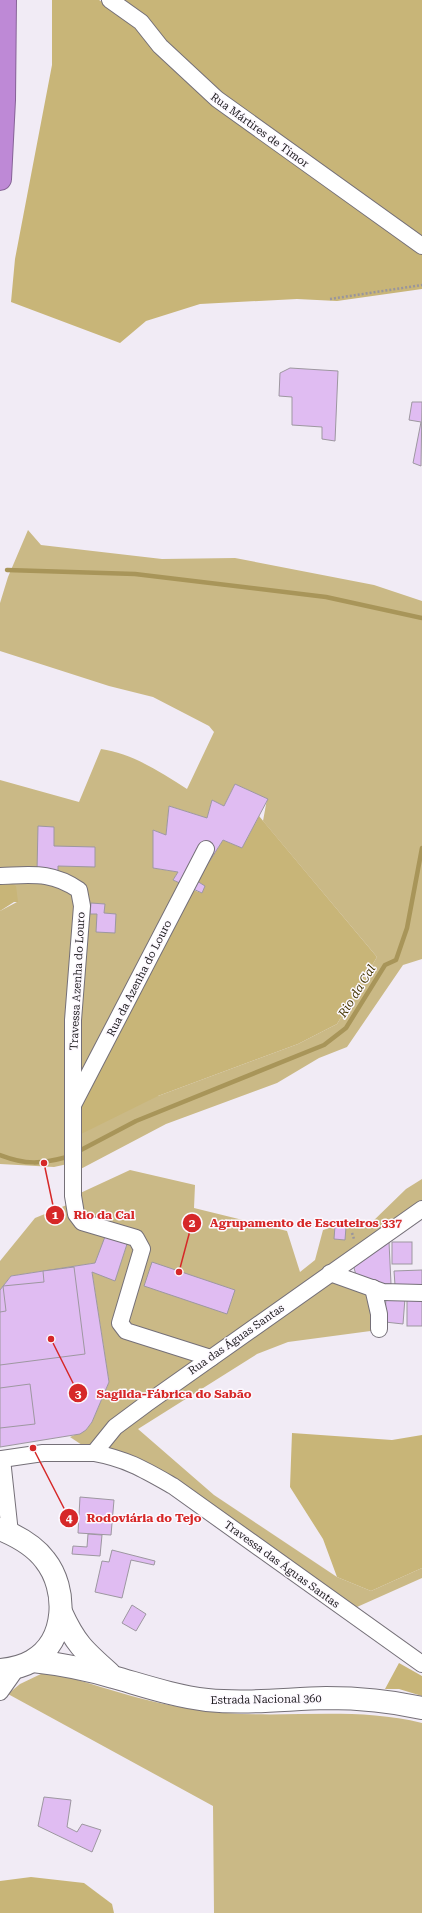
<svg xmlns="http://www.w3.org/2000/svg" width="422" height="1913" viewBox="0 0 422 1913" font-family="'Roboto Serif',serif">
	<rect width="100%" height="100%" fill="#f1ebf5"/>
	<g fill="#cab986" fill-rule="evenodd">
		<path d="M28,530L41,545L162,559L235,558L374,585L422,601V959L403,965L347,1047L319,1058L277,1083L166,1124L73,1173L72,1163L54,1167L0,1164V911L17,902L0,883V780L79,802L101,749C131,753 161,772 187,789L214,732L209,726L153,697L109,686L0,651V603L8,577ZM235,784L267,799L263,821L377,957L337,1024L298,1044L158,1096L186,886L173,880L178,872L153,868V830L166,835L169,806L207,818L212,800L224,806Z"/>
		<path d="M130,1170L195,1185L194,1208L287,1231L300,1272L315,1260L323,1230L335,1226L369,1225L406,1189L422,1179V1209L330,1273L373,1288L378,1330L288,1342L257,1354L138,1429L214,1495L337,1577L371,1591L422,1568V1578L348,1611L173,1486L94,1453L70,1437L86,1430L92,1422L109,1382L92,1272L115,1280L128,1241L95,1263L11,1276L0,1290V1261L35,1218L74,1202L76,1195Z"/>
		<path d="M43,1673L59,1674C114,1691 167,1709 226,1713C292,1718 357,1707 422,1723V1913H214L213,1806L8,1694L20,1684Z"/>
	</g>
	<g fill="#c8b578">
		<path d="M52,0H99L138,25L159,48L422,252V289L337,301L297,299L200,304L146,321L120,343L11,302L15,259L52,65Z"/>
		<path d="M119,0H422V240L219,97Z"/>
		<path d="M259,816L377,957L337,1024L298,1044L158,1096L73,1138L72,1106L193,890L202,893L204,886L197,881L223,840L242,848Z"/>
		<path d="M6,882L16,886L18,902H14L0,911V883Z"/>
		<path d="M292,1433L392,1440L422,1435V1568L371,1591L337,1577L323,1539L290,1487Z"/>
		<path d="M399,1663L422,1676V1696L399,1689H385Z"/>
		<path d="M31,1877L84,1883L112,1904L114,1913H0V1881Z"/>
	</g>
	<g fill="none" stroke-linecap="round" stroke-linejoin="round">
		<g stroke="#a89559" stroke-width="4.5">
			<path d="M7,570L135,574L326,597L422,618"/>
			<path d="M79,1151L136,1121L324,1045L346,1028L385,965L396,960L407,928L422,848"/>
			<path d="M0,1155C26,1165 41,1164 67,1157"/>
		</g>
	</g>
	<g fill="#e0bcf2" stroke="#9d97a0">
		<path d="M290,368L338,371L335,441L322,439V427L292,425V397L279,396L280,373Z"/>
		<path d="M412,402H422L421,466L413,463L421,422L409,420Z"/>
		<path d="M235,784L268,799L242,848L223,840L197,881L205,886L202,893L173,880L178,872L153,868V830L166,835L169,806L207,818L212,800L224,806Z"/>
		<path d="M38,826L54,827V846L95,847V867L58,866V871H37Z"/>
		<path d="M91,903L105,904L104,913L116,914L115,933L96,932L97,914H90Z"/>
		<path d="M335,1226L346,1227L345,1240L334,1239Z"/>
		<path d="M106,1234L128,1241L115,1281L92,1272L109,1382L92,1422L86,1430L80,1434L0,1447V1290L11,1276L95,1263Z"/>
		<path d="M389,1242L391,1284L368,1283L357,1279L353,1264Z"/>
		<rect x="392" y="1242" width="20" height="22"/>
		<path d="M152,1262L235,1290L227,1314L144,1286Z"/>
		<path d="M74,1267L85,1354L0,1365V1312L6,1311L3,1286L44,1282L43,1271Z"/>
		<path d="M422,1270V1285H395L394,1271Z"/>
		<path d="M386,1296L405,1298L403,1324L385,1322Z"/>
		<rect x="407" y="1298" width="15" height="28"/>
		<path d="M30,1384L35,1424L0,1428V1388Z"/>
		<path d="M80,1497L114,1500L111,1535L78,1533Z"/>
		<path d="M88,1534L102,1535L100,1556L72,1554L73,1546L87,1547Z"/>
		<path d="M112,1550L155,1561L154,1565L131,1560L122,1598L95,1592L102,1561L109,1562Z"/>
		<path d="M132,1605L146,1614L136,1631L122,1623Z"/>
		<path d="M44,1797L71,1800L67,1827L77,1832L82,1824L101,1830L92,1852L38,1826Z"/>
	</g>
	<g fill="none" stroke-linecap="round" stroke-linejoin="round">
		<defs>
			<g id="minor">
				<path d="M110,0L141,22L160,46L217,99L422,246"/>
				<path d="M0,876C32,875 51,871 79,890L82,906L73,1020V1196L76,1214L82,1222L136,1238L142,1249L120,1323L126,1331L211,1358"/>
				<path d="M74,1103L206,849"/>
				<path d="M330,1273L383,1292L422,1293"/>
				<path d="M373,1288L379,1314V1329"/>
				<path d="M94,1453C127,1459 145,1470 173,1486L422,1664"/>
				<path d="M2,1459L43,1453H94L115,1427L146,1404L422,1209"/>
				<path d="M2,1459L10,1533"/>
				<path d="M0,1692L17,1668"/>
			</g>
			<g id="secondary">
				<path d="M0,1529C17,1536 34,1545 45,1560C68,1589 67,1641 32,1661C22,1667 11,1669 0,1670"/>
				<path d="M61,1612C75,1643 84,1651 109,1673"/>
				<path d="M33,1661C60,1664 87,1669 113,1677C145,1686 174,1696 207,1700C247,1704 286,1699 326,1698C358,1698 391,1701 422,1708"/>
			</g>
			<path id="motorway" d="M0,179L4,100L5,0"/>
		</defs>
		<use href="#minor" stroke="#757078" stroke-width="18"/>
		<use href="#secondary" stroke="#757078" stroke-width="24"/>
		<use href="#motorway" stroke="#866396" stroke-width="24"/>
		<g stroke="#99959c" stroke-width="2.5" stroke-dasharray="2 2" stroke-linecap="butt">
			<path d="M330,299L422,285"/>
			<path d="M352,1233L354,1239"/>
		</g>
		<use href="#minor" stroke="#fff" stroke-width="16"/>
		<use href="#secondary" stroke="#fff" stroke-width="22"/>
		<use href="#motorway" stroke="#be89d6" stroke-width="22"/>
	</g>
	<g text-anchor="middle" stroke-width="3" stroke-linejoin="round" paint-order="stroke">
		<g font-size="11" fill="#1f1d20" stroke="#fdf9ff">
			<text transform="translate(260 130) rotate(36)" y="4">Rua Mártires de Timor</text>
			<text transform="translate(139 978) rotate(-63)" y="4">Rua da Azenha do Louro</text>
			<text transform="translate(77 981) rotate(-87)" y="4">Travessa Azenha do Louro</text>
			<text transform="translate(236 1339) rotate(-35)" y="4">Rua das Águas Santas</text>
			<text transform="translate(282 1564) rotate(36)" y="4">Travessa das Águas Santas</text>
			<text transform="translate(266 1699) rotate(-1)" y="4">Estrada Nacional 360</text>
		</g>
		<g font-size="12" font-style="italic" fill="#443602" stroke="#fdf9ff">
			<text transform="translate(357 991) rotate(-58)" y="4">Rio da Cal</text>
		</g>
	</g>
	<path fill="none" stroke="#d62828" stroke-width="1.5" d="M44 1163L55 1215M179 1272L192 1223M51 1339L78 1393M33 1448L69 1518"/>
	<g fill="#d62828" stroke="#fdf9ff" stroke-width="1.5">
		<circle cx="44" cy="1163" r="4"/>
		<circle cx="179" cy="1272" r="4"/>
		<circle cx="51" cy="1339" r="4"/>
		<circle cx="33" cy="1448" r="4"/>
		<circle cx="55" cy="1215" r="10"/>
		<circle cx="192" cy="1223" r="10"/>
		<circle cx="78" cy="1393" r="10"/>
		<circle cx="69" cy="1518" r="10"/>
	</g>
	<g font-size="12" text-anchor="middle" font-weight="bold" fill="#fff">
		<text x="55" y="1219">1</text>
		<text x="192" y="1227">2</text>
		<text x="78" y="1398">3</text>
		<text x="69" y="1522">4</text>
	</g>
	<g font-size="12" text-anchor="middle" font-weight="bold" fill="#d62828" stroke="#fdf9ff" stroke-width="3" stroke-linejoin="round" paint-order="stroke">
		<text x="104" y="1219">Rio da Cal</text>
		<text x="306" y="1227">Agrupamento de Escuteiros 337</text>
		<text x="174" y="1398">Sagilda-Fábrica do Sabão</text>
		<text x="144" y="1522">Rodoviária do Tejo</text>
	</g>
</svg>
